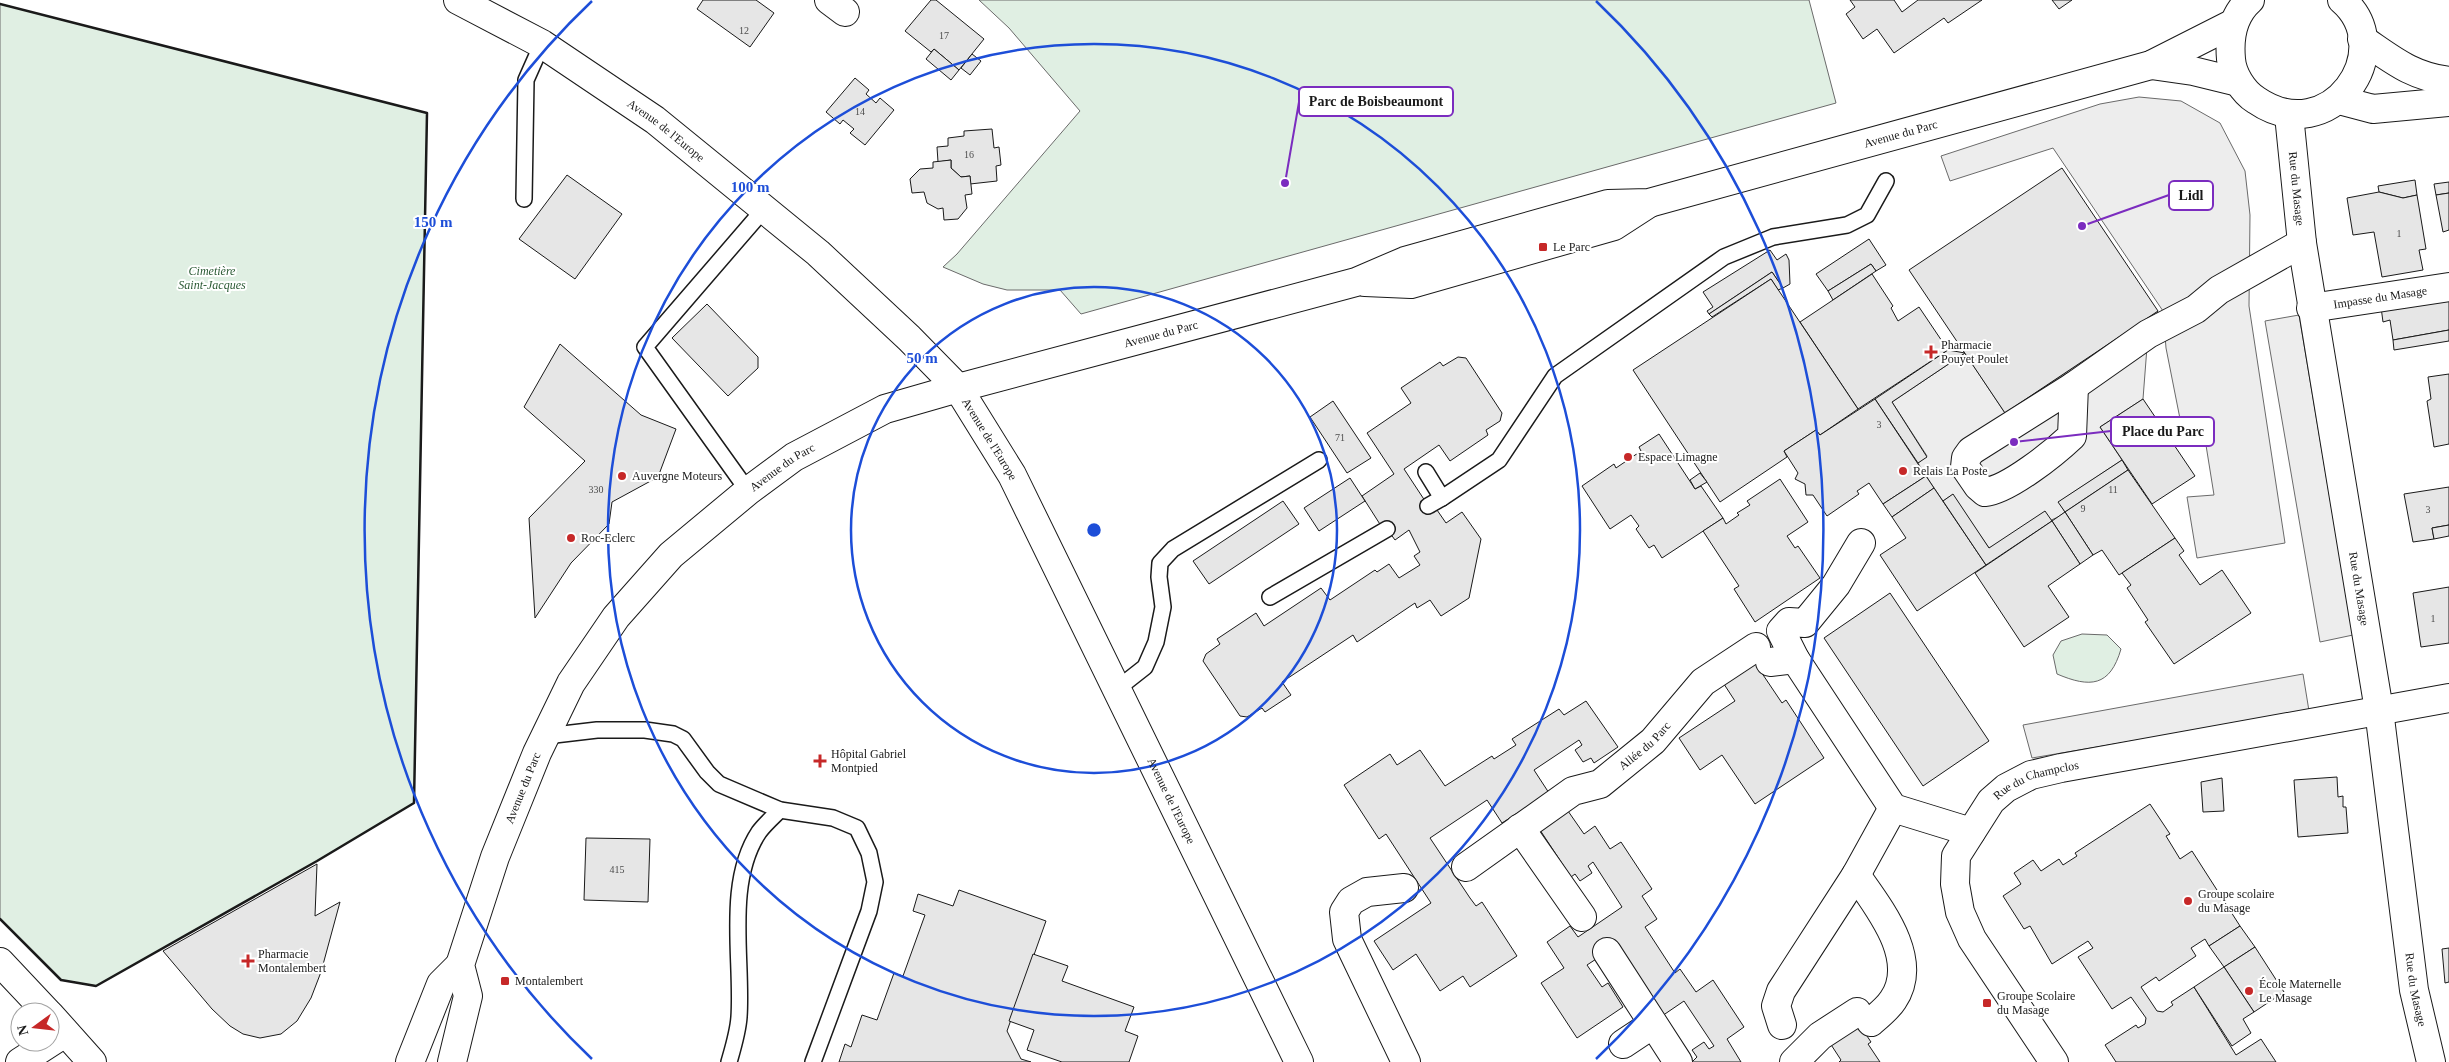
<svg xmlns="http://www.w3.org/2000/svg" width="2449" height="1062" viewBox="0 0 2449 1062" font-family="'Times New Roman',serif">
	<rect width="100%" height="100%" fill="#fff"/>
	<g fill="#e0efe3" stroke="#6a6a6a">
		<path d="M979,0H1809L1836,103L1081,314L1060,290H1007L983,284L943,267L957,254L1080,111L1009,28Z"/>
		<path d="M0,4L427,113L414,803L317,861L96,986L61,980L0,919Z"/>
		<path d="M2082,634L2107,635L2121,649C2110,687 2090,688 2057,674L2053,655L2061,641Z"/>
	</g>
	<g fill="#ededed" stroke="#6a6a6a">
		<path d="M2139,97L2181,101L2220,123L2245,171L2250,215L2249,306L2285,543L2197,558L2187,497L2214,495L2205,439L2185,444L2166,348L2163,311L2053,148L1950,181L1941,156L2100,104Z"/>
		<path d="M2158,311L2148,334L2143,399L2100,427L2122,460L2059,502L2065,512L2058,517L1989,548L1952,495L1943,501L1930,482L1918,463L1927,456L1892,402L1965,353L2005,413Z"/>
		<path d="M2299,315L2353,635L2320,642L2265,321Z"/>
		<path d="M2303,674L2309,711L2032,758L2023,725Z"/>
	</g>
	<g fill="#e6e6e6" stroke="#1a1a1a">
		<path d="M703,0H756L774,13L750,47L697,9Z"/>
		<path d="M931,0H936L984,39L959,70L934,49L931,52L905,31Z"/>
		<path d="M1850,0H1894L1902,12L1918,0H1982L1948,23L1944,18L1894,53L1877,29L1863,39L1846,14L1855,7Z"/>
		<path d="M2052,0H2072L2059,9Z"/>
		<path d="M934,49L959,70L951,80L926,59Z"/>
		<path d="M972,54L981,61L970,75L961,68Z"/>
		<path d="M855,78L869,90L866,94L876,103L880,98L894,110L865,145L850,133L854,129L843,120L840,124L826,112Z"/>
		<path d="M992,129L994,148L999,147L1001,165L996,166L997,181L970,184V176L961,177L951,168V160L938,162L937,147L948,146V138L964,136V131Z"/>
		<path d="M951,160V168L961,177L970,176L972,194L965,195L967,208L958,219L944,220L943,208L938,209L927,203L924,192L912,193L910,179L920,169L933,168V162Z"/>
		<path d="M2062,168L2158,311L2005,413L1909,270Z"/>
		<path d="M567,175L622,214L575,279L519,239Z"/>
		<path d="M2415,180L2417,195L2403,198L2379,192L2378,186Z"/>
		<path d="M2449,182V193L2436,195L2434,184Z"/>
		<path d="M2379,192L2403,198L2417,195L2426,249L2419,250L2423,270L2382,277L2374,232L2353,235L2347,198Z"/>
		<path d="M2449,193V230L2443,232L2436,195Z"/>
		<path d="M1869,239L1886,265L1876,271L1871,264L1828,291L1816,274Z"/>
		<path d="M1770,250L1777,260L1786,254L1789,260L1790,284L1783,288L1772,272L1709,314L1707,311L1713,307L1703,292Z"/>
		<path d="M1871,264L1876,271L1833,300L1828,291Z"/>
		<path d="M1772,272L1783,288L1778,290L1771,279L1712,317L1709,314Z"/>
		<path d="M1872,274L1893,306L1891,308L1898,321L1919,307L1948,350L1858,409L1800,322Z"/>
		<path d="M1771,279L1858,409L1820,435L1816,430L1784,451L1787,457L1720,502L1633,370Z"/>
		<path d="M2449,297V330L2393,340L2390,320L2383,322L2381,307Z"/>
		<path d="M707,304L758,357V368L728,396L672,338Z"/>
		<path d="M2449,330V341L2394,350L2393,340Z"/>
		<path d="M560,344L641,415L676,429L658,477L612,502L609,524L571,563L535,618L529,518L585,461L524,407Z"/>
		<path d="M1948,350L1965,353L1892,402L1927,457L1918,463L1875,399Z"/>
		<path d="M1458,357L1466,358L1502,413L1500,421L1486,430L1488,435L1450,461L1439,445L1404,469L1433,513L1437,510L1446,523L1462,512L1481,539L1469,598L1441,616L1430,600L1417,608L1415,603L1357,642L1353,635L1282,682L1291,695L1265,712L1262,708L1247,717L1240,716L1203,661L1206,654L1220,644L1217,639L1256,613L1264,626L1321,588L1330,600L1375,570L1377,572L1389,564L1399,578L1420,565L1414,556L1420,552L1409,530L1395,540L1387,529H1383L1362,496L1394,474L1367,433L1411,403L1401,388L1440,362L1443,366Z"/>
		<path d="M2449,374V444L2434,447L2427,401L2431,399L2428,377Z"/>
		<path d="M1875,399L1926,476L1883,504L1869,483L1857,491L1859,494L1827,516L1813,495H1806L1805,484L1795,479L1798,473L1784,451L1816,430L1820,435Z"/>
		<path d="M2143,399L2195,476L2152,504L2100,427Z"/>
		<path d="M1333,401L1371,458L1347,473L1310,417Z"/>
		<path d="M1659,434L1695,489L1701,486L1723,518L1662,558L1654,545L1649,548L1636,529L1639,526L1631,515L1610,529L1582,486L1614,464L1616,468L1641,451L1639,447Z"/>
		<path d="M2122,460L2128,470L2065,512L2058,502Z"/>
		<path d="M2128,470L2175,538L2119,575L2102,550L2093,555L2065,512Z"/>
		<path d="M1700,473L1707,482L1695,489L1690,480Z"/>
		<path d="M1926,476L1934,488L1892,517L1883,504Z"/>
		<path d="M1350,478L1365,501L1319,531L1304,508Z"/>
		<path d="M1780,479L1808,522L1787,536L1795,548L1798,546L1820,578L1755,622L1734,589L1739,586L1703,531L1723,518L1726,524L1739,515L1737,513L1750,505L1747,501Z"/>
		<path d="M2449,487V525L2432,528L2434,539L2413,542L2404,494Z"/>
		<path d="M1934,488L1986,565L1917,611L1880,555L1906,538L1892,517Z"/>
		<path d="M1953,494L1989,548L2045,511L2052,521L1986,565L1943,501Z"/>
		<path d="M1283,501L1299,524L1209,584L1193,561Z"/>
		<path d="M2065,512L2093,555L2080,564L2052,521Z"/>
		<path d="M2052,521L2080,564L2048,586L2069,617L2024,647L1975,573Z"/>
		<path d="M2449,525V536L2434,539L2432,528Z"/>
		<path d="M2175,538L2184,551L2179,555L2200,585L2222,570L2251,613L2174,664L2145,622L2148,620L2127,588L2131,585L2122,573Z"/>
		<path d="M2449,587V643L2421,647L2413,593Z"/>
		<path d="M1890,593L1989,741L1923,786L1824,638Z"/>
		<path d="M1751,657L1782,703L1786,700L1824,758L1755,804L1722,755L1700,770L1679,738L1735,701L1720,678Z"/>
		<path d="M1586,701L1618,747L1594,763L1591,758L1583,762L1575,750L1582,745L1579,740L1534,770L1549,793L1502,823L1487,800L1430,838L1470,898L1476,906L1482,902L1517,956L1470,987L1463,976L1440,991L1416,954L1393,970L1374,941L1431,903L1386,834L1379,839L1344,785L1390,754L1397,765L1420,750L1445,786L1492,756L1494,759L1516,745L1512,739L1559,709L1564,715Z"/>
		<path d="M2337,777L2338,797L2343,796V807H2346L2348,833L2298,837L2294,780Z"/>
		<path d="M2222,778L2224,811L2203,812L2201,782Z"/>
		<path d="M2150,804L2170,834L2166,836L2180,859L2192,851L2240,926L2209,946L2205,939L2191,948L2196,956L2159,981L2156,977L2141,987L2157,1011L2163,1012L2173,1005L2171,1002L2194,987L2236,1055L2261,1039L2276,1062H2116L2105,1045L2136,1025L2138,1028L2145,1024L2146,1018L2131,997L2112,1009L2078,957L2093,948L2088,941L2052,964L2030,926L2024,929L2003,896L2021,884L2014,873L2033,860L2041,871L2059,859L2063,865L2077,856L2075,853Z"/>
		<path d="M1568,811L1584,834L1595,826L1610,849L1621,842L1652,889L1642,896L1657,919L1645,927L1675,973L1680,969L1696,992L1713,980L1744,1027L1727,1039L1741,1062H1692L1697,1057L1692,1050L1704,1042L1709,1049L1714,1046L1684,1001L1662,1016L1616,946L1587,965L1602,987L1608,983L1623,1007L1577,1038L1541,983L1564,968L1547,942L1570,926L1578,937L1622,907L1593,862L1588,866L1592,873L1580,881L1575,874L1571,877L1540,830Z"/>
		<path d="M586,838L650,839L648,902L584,900Z"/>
		<path d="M317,864L315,916L340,902L321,972L311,998L297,1021L281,1034L260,1038L243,1034L230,1026L212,1009L163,951Z"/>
		<path d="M959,890L1046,921L1007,1031L1021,1059L1031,1062H839L845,1044L851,1047L862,1015L877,1020L894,973L903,976L925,915L913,911L918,894L953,906Z"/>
		<path d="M2240,926L2255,947L2224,967L2209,946Z"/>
		<path d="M2255,947L2284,992L2254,1012L2224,967Z"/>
		<path d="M2449,948V982L2445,983L2442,949Z"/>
		<path d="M1033,954L1068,966L1062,981L1134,1007L1125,1031L1138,1036L1129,1062H1062L1027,1050L1034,1030L1009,1021Z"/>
		<path d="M2224,967L2254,1012L2243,1019L2251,1033L2232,1046L2194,987Z"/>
		<path d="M1855,1018L1871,1042L1868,1044L1880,1062H1839L1841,1060L1826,1037Z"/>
	</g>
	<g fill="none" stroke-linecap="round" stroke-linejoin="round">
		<defs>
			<g id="lane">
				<path d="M524,199L526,80L542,44"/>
				<path d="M1426,472L1442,498L1499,460L1555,376L1724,257L1773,237L1847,225L1867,215L1886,181"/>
				<path d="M748,491L645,347L765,208"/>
				<path d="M1428,506L1442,498"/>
				<path d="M1270,597L1387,529"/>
				<path d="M1117,689L1145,667L1156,642L1163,607L1159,577L1160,563L1173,549L1319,460"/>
				<path d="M546,736L597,730H645L673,734L683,739L707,772L719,784L780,810L833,818L857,828L869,853L875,882L869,911L813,1062"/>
				<path d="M729,1062C733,1048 738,1032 739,1017C743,960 725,883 759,832C765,824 773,817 780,810"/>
			</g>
			<g id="street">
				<path d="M829,0L845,12"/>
				<path d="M2250,0C2233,15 2229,37 2231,59C2232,74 2243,92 2256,100C2330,151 2400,50 2342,0"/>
				<path d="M2362,39C2393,60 2411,76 2449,81"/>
				<path d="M2151,65L2193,71L2238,82"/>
				<path d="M2339,100L2373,109L2449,102"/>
				<path id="s1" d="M2289,115L2302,243L2379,710L2414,990L2431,1062"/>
				<path d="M1365,282L1411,284L1614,226L1648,204"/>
				<path id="s2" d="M2311,308L2449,287"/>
				<path d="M2074,386L2072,436C2054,453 2008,490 1985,492L1978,486L1965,467L1966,458L1971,451Z"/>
				<path d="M2074,386L2148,334L2196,309L2219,290L2302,243"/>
				<path id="s3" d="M958,388L1356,282L1405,261L1608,204L1649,203L2151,65L2234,23"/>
				<path d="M1861,543L1836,585L1805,623L1789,622L1781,631L1795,659L1893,808L1971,832"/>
				<path d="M1770,662L1795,659"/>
				<path d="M1520,828L1582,917"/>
				<path id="s4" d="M1466,867L1573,791L1600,784L1653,741L1703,682L1756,647"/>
				<path d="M1856,875C1878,907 1921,959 1893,1000C1888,1008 1878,1016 1871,1022"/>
				<path d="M1404,888L1367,892L1351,901L1344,912L1347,939L1406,1062"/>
				<path d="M1607,952L1678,1062"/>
				<path d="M0,962L47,1012"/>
				<path d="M50,1015L92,1062"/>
				<path d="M1782,1025L1776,1006L1781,991L1856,875L1893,808"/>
				<path d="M1623,1044L1653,1024"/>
				<path d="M20,1062L65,1033"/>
				<path d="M1794,1062L1820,1036L1857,1012"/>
				<path id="s5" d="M2054,1062L1972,939L1960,912L1955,884L1956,856L1991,801L2006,788L2031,775L2061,768L2449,698"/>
			</g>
			<g id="secondary">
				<path id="s6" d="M458,0L542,44L655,120L818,253L909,338L958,388L1012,475L1299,1062"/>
				<path d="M410,1062L441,984L460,965"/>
				<path id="s7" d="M452,1062L468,996L460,965L495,857L537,753L571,683L616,617L671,555L748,491L794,457L885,409L958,388"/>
			</g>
		</defs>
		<use href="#lane" stroke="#1a1a1a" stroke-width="18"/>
		<use href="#street" stroke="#1a1a1a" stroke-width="30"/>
		<use href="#secondary" stroke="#1a1a1a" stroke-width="30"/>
		<use href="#lane" stroke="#fff" stroke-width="15"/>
		<use href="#street" stroke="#fff" stroke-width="28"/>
		<use href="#secondary" stroke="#fff" stroke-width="28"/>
		<path stroke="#1a1a1a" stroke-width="2.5" d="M0,4L427,113L414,803L317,861L96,986L61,980L0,919"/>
	</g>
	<g fill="none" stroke="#1d4ed8" stroke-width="2.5">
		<circle cx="1094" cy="530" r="243"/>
		<circle cx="1094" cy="530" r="486"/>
		<path d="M592 1059A729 729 0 0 1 592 1M1596 1A729 729 0 0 1 1596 1059"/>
	</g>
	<g fill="#c62828" stroke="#fff" stroke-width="2">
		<rect x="1538" y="242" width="10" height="10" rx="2.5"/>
		<path d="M1928.5 344.5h5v5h5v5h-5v5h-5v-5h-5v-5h5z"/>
		<circle cx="1628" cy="457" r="5"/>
		<circle cx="1903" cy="471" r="5"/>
		<circle cx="622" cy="476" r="5"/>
		<circle cx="571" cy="538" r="5"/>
		<path d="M817.5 753.5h5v5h5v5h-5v5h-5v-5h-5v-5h5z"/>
		<circle cx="2188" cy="901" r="5"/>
		<path d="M245.5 953.5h5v5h5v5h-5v5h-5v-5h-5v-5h5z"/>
		<rect x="500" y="976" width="10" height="10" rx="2.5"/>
		<circle cx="2249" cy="991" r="5"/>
		<rect x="1982" y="998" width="10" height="10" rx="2.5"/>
	</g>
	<g text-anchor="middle" stroke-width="4" stroke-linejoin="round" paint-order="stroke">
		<g font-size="10" fill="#4d4d4d">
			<text x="744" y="34">12</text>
			<text x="944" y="39">17</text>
			<text x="860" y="115">14</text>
			<text x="969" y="158">16</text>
			<text x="2399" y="237">1</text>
			<text x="1879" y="428">3</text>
			<text x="1340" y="441">71</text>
			<text x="596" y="493">330</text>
			<text x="2113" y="493">11</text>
			<text x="2083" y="512">9</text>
			<text x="2428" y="513">3</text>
			<text x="2433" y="622">1</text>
			<text x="617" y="873">415</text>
		</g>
		<g font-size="12" fill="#1a1a1a" stroke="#fff">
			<text dy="4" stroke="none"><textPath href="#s6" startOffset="246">Avenue de l'Europe</textPath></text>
			<text dy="4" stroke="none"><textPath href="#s3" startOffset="978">Avenue du Parc</textPath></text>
			<text dy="4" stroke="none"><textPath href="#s1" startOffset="74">Rue du Masage</textPath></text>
			<text dy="4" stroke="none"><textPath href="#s2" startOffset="70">Impasse du Masage</textPath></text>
			<text dy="4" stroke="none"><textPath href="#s3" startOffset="210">Avenue du Parc</textPath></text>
			<text dy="4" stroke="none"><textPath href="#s6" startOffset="696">Avenue de l'Europe</textPath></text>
			<text dy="4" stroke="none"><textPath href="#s7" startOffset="708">Avenue du Parc</textPath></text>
			<text dy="4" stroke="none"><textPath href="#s1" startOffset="479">Rue du Masage</textPath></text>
			<text dy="4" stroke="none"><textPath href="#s4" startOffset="218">Allée du Parc</textPath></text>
			<text dy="4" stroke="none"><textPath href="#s5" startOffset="350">Rue du Champclos</textPath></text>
			<text dy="4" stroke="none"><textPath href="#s7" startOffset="288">Avenue du Parc</textPath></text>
			<text dy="4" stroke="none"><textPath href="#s6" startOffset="1101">Avenue de l'Europe</textPath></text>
			<text dy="4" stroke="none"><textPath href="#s1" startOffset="884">Rue du Masage</textPath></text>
		</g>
		<g font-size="12" fill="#1a1a1a" stroke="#fff" text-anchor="start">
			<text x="1553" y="251">Le Parc</text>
			<text x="1941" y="349">Pharmacie<tspan x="1941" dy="14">Pouyet Poulet</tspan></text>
			<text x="1638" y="461">Espace Limagne</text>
			<text x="1913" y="475">Relais La Poste</text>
			<text x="632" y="480">Auvergne Moteurs</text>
			<text x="581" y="542">Roc-Eclerc</text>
			<text x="831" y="758">Hôpital Gabriel<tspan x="831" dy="14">Montpied</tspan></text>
			<text x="2198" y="898">Groupe scolaire<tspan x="2198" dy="14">du Masage</tspan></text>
			<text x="258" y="958">Pharmacie<tspan x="258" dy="14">Montalembert</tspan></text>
			<text x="515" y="985">Montalembert</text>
			<text x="2259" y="988">École Maternelle<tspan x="2259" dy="14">Le Masage</tspan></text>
			<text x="1997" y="1000">Groupe Scolaire<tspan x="1997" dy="14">du Masage</tspan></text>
		</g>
		<g font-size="12" font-style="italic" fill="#2b5a34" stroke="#fff">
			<text x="212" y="275">Cimetière<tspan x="212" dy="14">Saint-Jacques</tspan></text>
		</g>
	</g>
	<circle cx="1094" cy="530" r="8" fill="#1d4ed8" stroke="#fff" stroke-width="2.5"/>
	<g font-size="15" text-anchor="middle" font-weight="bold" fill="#1d4ed8" stroke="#fff" stroke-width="4" stroke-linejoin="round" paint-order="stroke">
		<text x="750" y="192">100 m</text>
		<text x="433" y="227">150 m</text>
		<text x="922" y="363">50 m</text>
	</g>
	<path fill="none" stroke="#7b2cbf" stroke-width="2" d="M1285 183L1299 102M2082 226L2169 195M2014 442L2111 431"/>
	<g fill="#7b2cbf" stroke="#fff" stroke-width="2">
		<circle cx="1285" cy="183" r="5"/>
		<circle cx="2082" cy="226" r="5"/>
		<circle cx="2014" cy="442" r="5"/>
	</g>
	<g fill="#fff" stroke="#7b2cbf" stroke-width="2">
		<rect x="1299" y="87" width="154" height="29" rx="5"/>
		<rect x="2169" y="181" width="44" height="29" rx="5"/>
		<rect x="2111" y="417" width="103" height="29" rx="5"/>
	</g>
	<g font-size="14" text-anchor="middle" font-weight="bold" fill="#1a1a1a">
		<text x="1376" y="106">Parc de Boisbeaumont</text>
		<text x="2191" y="200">Lidl</text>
		<text x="2163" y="436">Place du Parc</text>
	</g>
	<g transform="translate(35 1027) rotate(255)"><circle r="24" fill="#ffffff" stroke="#a3a3a3"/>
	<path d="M0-4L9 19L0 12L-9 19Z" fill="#c62828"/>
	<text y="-8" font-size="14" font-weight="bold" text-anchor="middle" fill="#1a1a1a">N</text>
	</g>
</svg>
